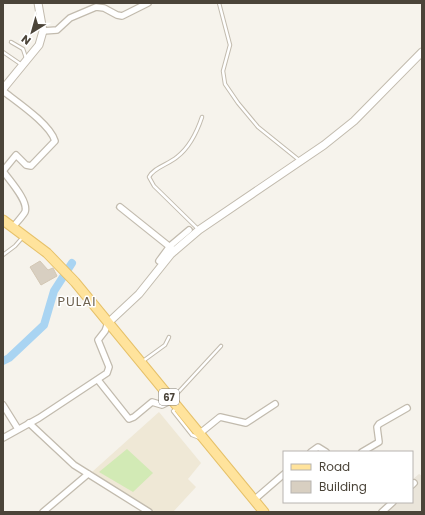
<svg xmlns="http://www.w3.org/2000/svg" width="425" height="515" viewBox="0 0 425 515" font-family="Poppins,sans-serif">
	<rect width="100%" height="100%" fill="#f6f3ec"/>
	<path fill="#eae5da" d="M419,474L422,476V512H378L388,502H412V480Z"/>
	<path fill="#efe8d6" d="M159,412L201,463L188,479L196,487L173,512H155L92,472Z"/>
	<path fill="#d2eab5" d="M127,449L153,473L133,492L99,472Z"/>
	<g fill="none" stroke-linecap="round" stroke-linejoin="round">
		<path stroke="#a9d4f2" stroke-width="8" d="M3,361L9,358L44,325L54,291L72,263"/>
	</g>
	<path fill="#d8cfc1" stroke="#d3c7b4" d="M40,261L48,270L53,268L57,276L41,285L30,267Z"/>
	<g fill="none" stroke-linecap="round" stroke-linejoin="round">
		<defs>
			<g id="service">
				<path d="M219,3L230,45L223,71L225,84L238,103L258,127L299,160"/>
				<path d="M11,42L23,49L26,58"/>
				<path d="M3,52L22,65"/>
				<path d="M199,230L154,186L149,177C153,168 169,164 177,157C190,147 197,132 202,117"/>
				<path d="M3,255L15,246L22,238"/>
				<path d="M143,361L165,345L169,337"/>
				<path d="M173,398L221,346"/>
				<path d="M176,409L173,411L192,435L200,438"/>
			</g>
			<g id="minor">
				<path d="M43,31L57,30L70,18L96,7L104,8L117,15L122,16L148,3"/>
				<path d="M3,91C17,102 50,124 55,141L31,166L26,165L16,155L3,171"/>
				<path d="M3,171C9,180 29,201 25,212C22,217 17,222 13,227"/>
				<path d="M120,207L175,251"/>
				<path d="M159,261L170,246L189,230"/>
				<path d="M98,380L129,419L134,417L152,402L162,405L172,400"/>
				<path d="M3,405L18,429"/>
				<path d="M29,423L74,465L149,512"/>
				<path d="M199,434L220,417L246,423L275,404"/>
				<path d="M3,438L39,418L107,373L109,367L98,340L105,331L108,323"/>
				<path d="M311,452L318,447L326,452"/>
				<path d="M362,452L379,442L377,427L379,424L407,408"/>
				<path d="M412,485L414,483"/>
				<path d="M254,500L284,474"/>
				<path d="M43,512L88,474"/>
				<path d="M382,512L393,502"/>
			</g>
			<g id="tertiary">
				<path d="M3,89L39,45L43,31L38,3"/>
				<path d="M108,323L139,294L171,254L199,230L324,145L354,121L422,52"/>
			</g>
			<path id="primary" d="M3,220L47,253L75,282L264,512"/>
		</defs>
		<use href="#service" stroke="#c2bbae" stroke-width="4.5"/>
		<use href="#minor" stroke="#c2bbae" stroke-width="8"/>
		<use href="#tertiary" stroke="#c2bbae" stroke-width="9"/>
		<use href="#primary" stroke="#e6c16a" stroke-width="11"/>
		<use href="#service" stroke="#fff" stroke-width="2.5"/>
		<use href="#minor" stroke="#fff" stroke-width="5.5"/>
		<use href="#tertiary" stroke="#fff" stroke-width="7"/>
		<use href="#primary" stroke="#ffe39c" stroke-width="9"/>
	</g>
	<g text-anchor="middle" stroke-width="3" stroke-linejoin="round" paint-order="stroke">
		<rect fill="#fff" stroke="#817c74" stroke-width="1" x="159" y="389" width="20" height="16" rx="3"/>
		<g font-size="10" font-weight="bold" fill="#4b4439">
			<text x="169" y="401">67</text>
		</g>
		<g font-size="13" letter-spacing="1" fill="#6e6250" stroke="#fff">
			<text x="77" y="306">PULAI</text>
		</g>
	</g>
	<rect width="425" height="515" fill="none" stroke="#4b4439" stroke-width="8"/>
	<rect x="283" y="451" width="130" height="52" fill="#ffffff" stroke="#b7b4b0"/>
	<rect x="291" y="464" width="20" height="6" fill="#ffe39c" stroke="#b7b4b0"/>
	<text x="319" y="471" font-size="12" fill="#4b4439">Road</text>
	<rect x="291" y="481" width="20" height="12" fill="#d8cfc1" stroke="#b7b4b0"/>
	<text x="319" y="491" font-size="12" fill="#4b4439">Building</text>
	<g transform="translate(32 32) rotate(217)" stroke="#ffffff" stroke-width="3" paint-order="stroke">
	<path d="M0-3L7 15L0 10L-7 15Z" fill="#4b4439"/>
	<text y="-6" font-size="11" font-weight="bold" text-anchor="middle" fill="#4b4439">N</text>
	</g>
</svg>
